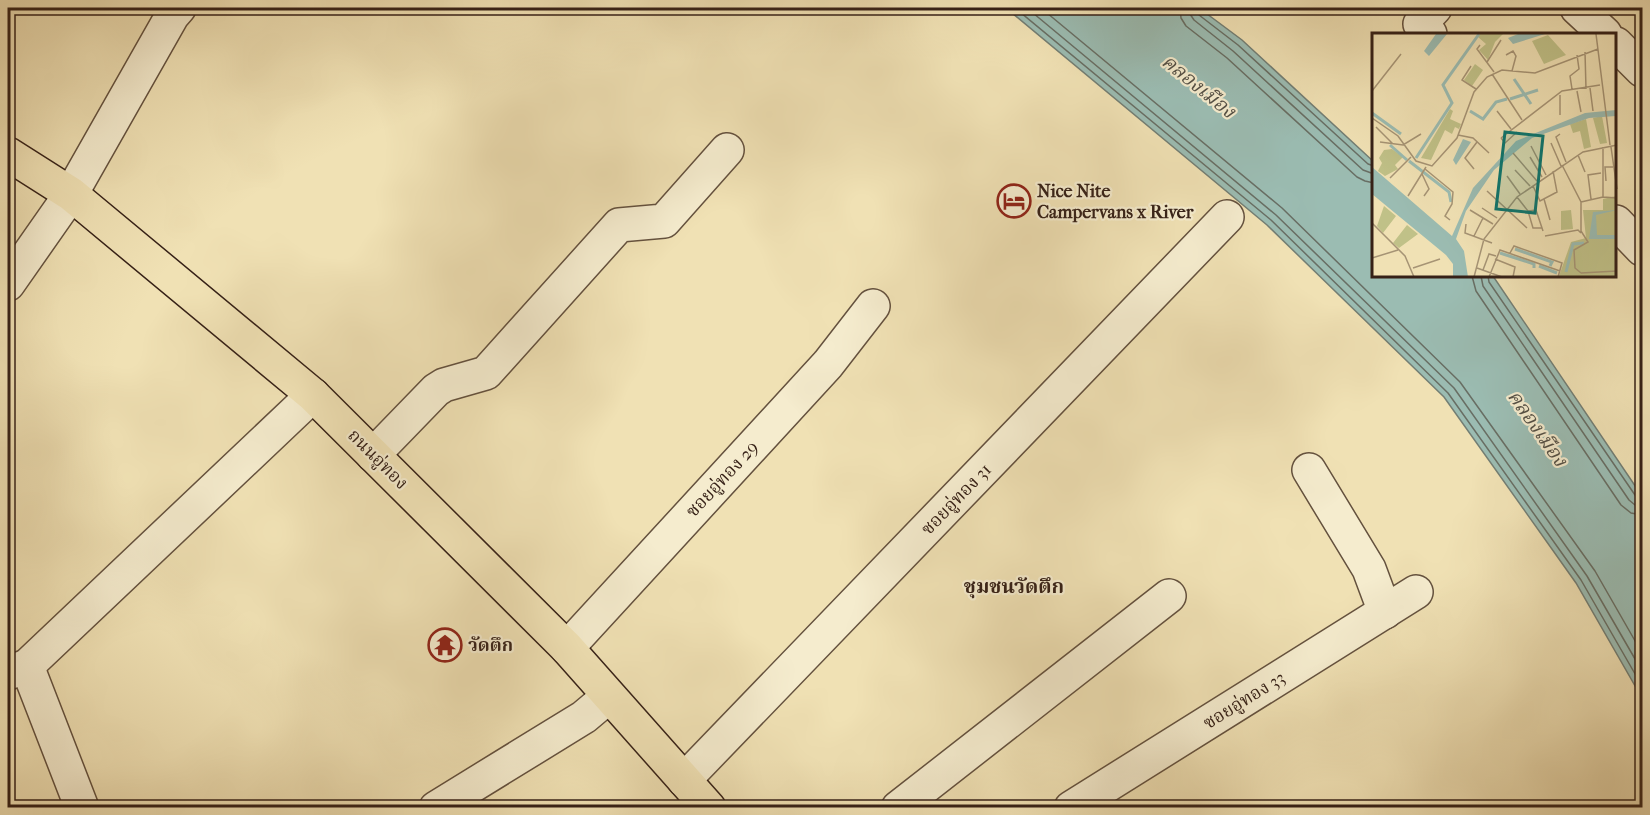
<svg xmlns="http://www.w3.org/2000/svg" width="1650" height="815" viewBox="0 0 1650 815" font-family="'IM FELL French Canon','Noto Serif Thai',serif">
	<rect width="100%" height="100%" fill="#f0e1b4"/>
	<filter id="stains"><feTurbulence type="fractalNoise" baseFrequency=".00333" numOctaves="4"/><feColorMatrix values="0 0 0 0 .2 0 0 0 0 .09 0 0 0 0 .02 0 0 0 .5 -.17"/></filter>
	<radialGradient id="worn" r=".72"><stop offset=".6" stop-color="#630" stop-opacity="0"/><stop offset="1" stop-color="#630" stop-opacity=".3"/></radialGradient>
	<path fill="#9bbcb2" stroke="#737e74" stroke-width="1.5" d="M1006,8H1199L1242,40L1374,162V276H1493L1642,496V698L1576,583L1444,397L1267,225Z"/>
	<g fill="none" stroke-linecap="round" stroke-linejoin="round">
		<g stroke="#686e64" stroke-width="1.5">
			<path d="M1015,8L1271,220L1448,393L1581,580L1642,686"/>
			<path d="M1027,8L1276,215L1454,388L1587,576L1642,671"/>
			<path d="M1041,8L1282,208L1460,382L1595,571L1642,653"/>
			<path d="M1180,8L1181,18L1186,26L1227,58L1357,177L1365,181L1374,183"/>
			<path d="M1189,8L1190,14L1194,20L1233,51L1363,170L1374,174"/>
			<path d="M1196,8L1199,15L1238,45L1368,164L1374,166"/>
			<path d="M1472,276L1476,291L1621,505L1631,513L1642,515"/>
			<path d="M1481,276L1483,286L1629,500L1635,505L1642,506"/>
			<path d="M1488,276L1489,282L1635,495L1642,499"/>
		</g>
		<defs>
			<g id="minor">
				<path d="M1577,8L1605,34"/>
				<path d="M1430,34L1420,24L1435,8"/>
				<path d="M1616,44L1642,70"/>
				<path d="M1616,222L1642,249"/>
				<path d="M8,284L71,194L172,16L179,8"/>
				<path d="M373,455L436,390L444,385L486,373L619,225L664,221L727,150"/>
				<path d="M1309,470L1369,569L1385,612"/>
				<path d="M567,648L828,364L873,306"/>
				<path d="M27,666L82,808"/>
				<path d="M8,673L27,666L313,395"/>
				<path d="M684,780L1227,217"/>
				<path d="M436,808L584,717L609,696"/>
				<path d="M898,808L1169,596"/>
				<path d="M1071,808L1416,592"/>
			</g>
			<path id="major" d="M8,154L71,194L313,395L567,648L709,808"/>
		</defs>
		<use href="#minor" stroke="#64513e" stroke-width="36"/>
		<use href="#major" stroke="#362117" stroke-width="36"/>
		<use href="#minor" stroke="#f5ecce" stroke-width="33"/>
		<use href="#major" stroke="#f0e1b4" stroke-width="33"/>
	</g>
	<defs>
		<symbol id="hotel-ring" viewBox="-11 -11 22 22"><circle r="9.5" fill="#f5ecce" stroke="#8f2418" stroke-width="1.5"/><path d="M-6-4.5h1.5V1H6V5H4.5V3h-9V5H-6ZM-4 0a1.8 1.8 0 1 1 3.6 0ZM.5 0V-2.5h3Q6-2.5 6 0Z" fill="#8f2418"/></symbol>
		<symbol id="temple-ring" viewBox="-11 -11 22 22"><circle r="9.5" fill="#f5ecce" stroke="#8f2418" stroke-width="1.5"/><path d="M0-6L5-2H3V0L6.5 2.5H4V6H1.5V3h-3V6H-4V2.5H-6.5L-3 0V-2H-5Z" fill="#8f2418"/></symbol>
	</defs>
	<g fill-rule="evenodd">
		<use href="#hotel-ring" x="995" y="182" width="38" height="38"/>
		<use href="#temple-ring" x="426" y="626" width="38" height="38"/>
	</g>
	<g text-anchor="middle" stroke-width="4.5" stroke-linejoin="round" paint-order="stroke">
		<g font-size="18" font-weight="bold" fill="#362117" stroke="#f5ecce" text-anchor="start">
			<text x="1037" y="197">Nice Nite<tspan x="1037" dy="21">Campervans x River</tspan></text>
			<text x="468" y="651">วัดตึก</text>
		</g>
		<g font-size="18" fill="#362117" stroke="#f5ecce">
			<text transform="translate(378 459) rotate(45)" y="6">ถนนอู่ทอง</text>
			<text transform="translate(722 479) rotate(-47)" y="6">ซอยอู่ทอง 29</text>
			<text transform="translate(956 499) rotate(-46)" y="6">ซอยอู่ทอง 31</text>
			<text transform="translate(1244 700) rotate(-32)" y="6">ซอยอู่ทอง 33</text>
		</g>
		<g font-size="20" font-style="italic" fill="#545046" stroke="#f5ecce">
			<text transform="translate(1199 86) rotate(39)" y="7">คลองเมือง</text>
			<text transform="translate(1538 428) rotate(55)" y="7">คลองเมือง</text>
		</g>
		<g font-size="20" font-weight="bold" fill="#362117" stroke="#f5ecce">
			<text x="1014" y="593">ชุมชนวัดตึก</text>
		</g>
	</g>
	<g transform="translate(1372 33)">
		<rect width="244" height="244" fill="#f0e1b4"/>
		<path d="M108,1H131L123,9L116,27L107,17L114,11L106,4ZM176,2L194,22L172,31L160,8ZM103,31L111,37L100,53L92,47ZM78,76L81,78L78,86L89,91L87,96L83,94L80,101L73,97L59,127L49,125ZM230,83L235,110L228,111L221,85ZM214,86L219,114L212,116L208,98L201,100L198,91ZM20,116L31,124L23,132L26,136L13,143L6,138L10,130L7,125L12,117ZM244,163V244L187,243L199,209L214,205L211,177H231V166ZM12,173L24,183L11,200L5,193ZM199,177L201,196L189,197V178ZM35,192L46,201L27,215L21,210Z" fill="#c0c188"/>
		<path d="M64,1H75L57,23L52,18ZM146,1H173L141,11L136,5ZM244,77V83L217,85L160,105L122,137L94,178L84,206L92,218L96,244H81V231L74,222L0,161V134L80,203L101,155L144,108L213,80ZM91,106L99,109L84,132L81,127ZM245,177L224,182L225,202H244V206H217L221,179Z" fill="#9bbcb2"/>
		<path fill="none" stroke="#9bbcb2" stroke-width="3" d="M142,46L159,71M138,66L166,57M98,78L111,86L124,69L135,66M0,80L29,101M18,112L35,127M44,125L80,70L71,52L107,1M37,128L77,159L79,169M143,216L180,229L178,233M128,220L162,231V235M167,233L185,240M194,239L201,211L212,210"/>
		<path fill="none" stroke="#a69475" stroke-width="1.5" d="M224,1L238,112M108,12L105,16L122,39M213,19L214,56M134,22L141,18L144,23L140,38M115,29L129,7M99,33L90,47L104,56M120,41L150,87M218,55L221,78M200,56L198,43L207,36L205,22M0,58L29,21M205,58L209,79M125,78L139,96M188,82V62M0,85L26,103L44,128L60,133L85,105L102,59L115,44L130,37L163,40L226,16M4,94L21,111M188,101L184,104L194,129M86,102L101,105L117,120M129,105L190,58L228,52M129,105L133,110L145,99M8,109L31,112L49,101M179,110L189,133M159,113L174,142M231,114V164L245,165M239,114L245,156M141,120L165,148M206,122L213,139M158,124L170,144M190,132L209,169V198L216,209L202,217L203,235L209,240M53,136L81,159L80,171L73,183L78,187M102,136L93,125L105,109M143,137L158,153M50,141L57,156L52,163M135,143L148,161M18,145L39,124M234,148L233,134H241M161,153L168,168L185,159L181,138M115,158L155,195M36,163L54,134M145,164L156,178L161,195H170M172,166L178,187M219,166L216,142L229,140M209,169L231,164M110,175L125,185M98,177L121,191M156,178L164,177L171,198M0,190L33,223L42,244M94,191L93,200L120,210M102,203L111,185M173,203L206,197L209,200M138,220L142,213L190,230L186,244M0,225L26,217M123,226L143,234L141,244M41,235L68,226M105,235L130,244M111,237L117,221L124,223M209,240L245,238M7,244H38M102,244L112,206L145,164L211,119L245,112M117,244L128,217L188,238"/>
		<path fill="#0f766e" fill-opacity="0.15" stroke="#0f766e" stroke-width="3" d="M133,99L171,103L163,180L124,176Z"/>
		<rect width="244" height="244" fill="none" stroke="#362117" stroke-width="3"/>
	</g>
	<rect width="1650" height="815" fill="none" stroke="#f0e1b4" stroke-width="30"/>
	<rect x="9" y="9" width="1632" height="797" fill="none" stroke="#362117" stroke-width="3"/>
	<rect x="15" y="15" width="1620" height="785" fill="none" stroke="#362117" stroke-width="1.5"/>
	<rect width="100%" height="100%" filter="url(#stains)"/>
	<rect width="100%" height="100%" fill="url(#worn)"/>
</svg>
